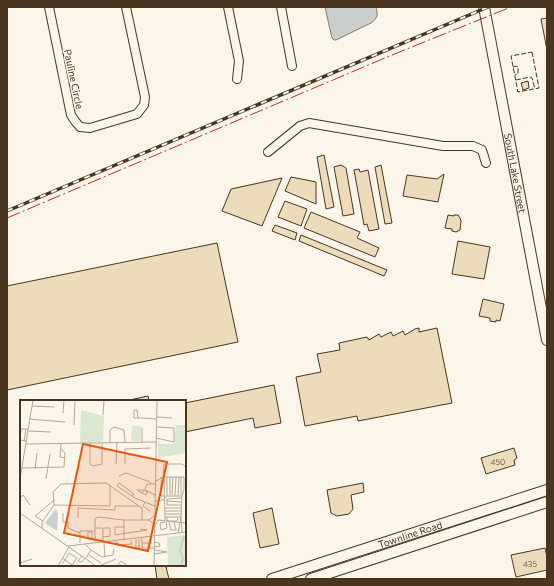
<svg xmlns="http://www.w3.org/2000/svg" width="554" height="586" viewBox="0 0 554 586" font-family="Commissioner,sans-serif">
	<rect width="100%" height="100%" fill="#fbf6e9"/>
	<path fill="#c9cecd" stroke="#887966" d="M325,7H376C378,15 378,18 371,23L336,40H334L332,38Z"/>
	<g fill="#ecdcbc" stroke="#4a3520">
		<path d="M547,18V50L541,19Z"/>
		<path d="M528,81L529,88L523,90L521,83Z"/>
		<path d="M324,155L334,207L326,209L317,157Z"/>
		<path d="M341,165L346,168L354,214L343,216L334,167Z"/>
		<path d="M381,165L392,223L385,224L375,167Z"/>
		<path d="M359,169L360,172L368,170L379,229L369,231L367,224L364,225L354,170Z"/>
		<path d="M444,174L438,202L403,196L407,175L437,179Z"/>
		<path d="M291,177L316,182V204L285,191Z"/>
		<path d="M282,178L262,226L222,211L231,189Z"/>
		<path d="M285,201L307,209L301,226L278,217Z"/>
		<path d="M311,212L360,232L357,238L379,248L375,257L304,228Z"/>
		<path d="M448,215L454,216V215H458L460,218L461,221L460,230L456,232L452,231V229L445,228Z"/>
		<path d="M275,225L297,233L295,240L272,231Z"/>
		<path d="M301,235L387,270L384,276L299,241Z"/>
		<path d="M458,241L490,247L484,279L452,274Z"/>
		<path d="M217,243L238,342L7,390V286Z"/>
		<path d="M483,299L504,304L500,321L496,320V322L490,321V318L479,316Z"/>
		<path d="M419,328V332L437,328L452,403L358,421L357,416L305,426L296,377L321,372L317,354L340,350L339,343L367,337L369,340L379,334L381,337L391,332L393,336L403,331L405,335L415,329Z"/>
		<path d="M274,385L281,423L255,428L253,418L185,432V403Z"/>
		<path d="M148,396L149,401H125Z"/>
		<path d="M514,448L517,458L514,460L515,465L486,474L481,458Z"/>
		<path d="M363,483L364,492L351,495L353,509L349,514L337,516L331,513L327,490Z"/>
		<path d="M272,508L279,544L260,548L253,513Z"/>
		<path d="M545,548L547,557V570L516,577L511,555Z"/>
		<path d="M155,565H174L166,567L169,579H157Z"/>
	</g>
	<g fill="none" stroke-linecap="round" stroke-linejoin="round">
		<defs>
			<g id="minor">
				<path d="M49,7L71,115L75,121L80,127L90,128L137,114L144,105L145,97L126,7"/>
				<path d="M228,7L239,61L237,79"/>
				<path d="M281,7L292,66"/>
				<path d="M268,152L300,126L309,123L443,146H473L482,150L486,163"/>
			</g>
			<g id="major">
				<path id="s1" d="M484,7L547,340"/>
				<path id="s2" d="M272,579L547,490"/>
				<path d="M311,579L547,502"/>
			</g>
		</defs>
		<use href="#minor" stroke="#4a3520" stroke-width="10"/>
		<use href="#major" stroke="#4a3520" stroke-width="12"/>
		<use href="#minor" stroke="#fbf6e9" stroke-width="8"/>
		<use href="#major" stroke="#fbf6e9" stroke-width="10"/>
		<defs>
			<path id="rail" d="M7,211L488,7"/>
		</defs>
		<use href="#rail" stroke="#4a3520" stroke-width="3.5"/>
		<use href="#rail" stroke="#fbf6e9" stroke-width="2" stroke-dasharray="6" stroke-linecap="butt"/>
		<g stroke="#4a3520" stroke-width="1" stroke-dasharray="5 2" stroke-linecap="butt">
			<path d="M532,52L539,88L518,92L511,56Z"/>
			<path d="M513,67L517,66L518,67V74L515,75"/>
			<path d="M516,80L530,77L532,78L535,89"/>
		</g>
		<path stroke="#c62828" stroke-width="1" stroke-dasharray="14 3 2 3" stroke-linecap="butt" d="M7,218L392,55L511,7"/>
	</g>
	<g text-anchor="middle" stroke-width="3" stroke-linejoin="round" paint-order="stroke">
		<g font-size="8" fill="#725f47">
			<text x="498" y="465">450</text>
			<text x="530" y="567">435</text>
		</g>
		<g font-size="10" fill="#4a3520" stroke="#fbf6e9">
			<text transform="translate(74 79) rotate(78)" y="4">Pauline Circle</text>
			<text dy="4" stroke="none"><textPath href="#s1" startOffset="169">South Lake Street</textPath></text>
			<text dy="4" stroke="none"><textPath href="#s2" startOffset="145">Townline Road</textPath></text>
		</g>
	</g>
	<g transform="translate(20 400)">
		<rect width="166" height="166" fill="#fbf6e9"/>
		<path d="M61,10L84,16L83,42L60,43ZM156,25H166V53L138,58V40L140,44H154ZM112,26H121V41H111ZM166,135V166H148L147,137Z" fill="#dce7d0"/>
		<path d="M36,109L38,114L37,131L25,123Z" fill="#c9cecd"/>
		<path fill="none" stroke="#c9cecd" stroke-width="2" d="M161,166L163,158L160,150L164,136"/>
		<path fill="none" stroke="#b4a999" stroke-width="1" d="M12,6L34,7M43,13L44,0M83,15L84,0M137,17L152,18M118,18L117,10H114V18H121L137,19M9,19L45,22M54,25L55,0M122,28V42M8,31L31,32M136,38L154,42V28L136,27M4,41L6,29M6,41L0,40L1,29H8M70,43V64L73,66L82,64V43M90,43V30L94,27L104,30L105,42M6,44L136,42M41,44L40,57L45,58M96,64L97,42M105,64V49L131,48M2,68L44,67L45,53L41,49M15,69L17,53M99,76L106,73L130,82L131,84M141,77V96H144M144,77L145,120M147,77V96M0,79L13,0M26,79L30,54M136,81L143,77L144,64H162L166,67M127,92L124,90L122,93L126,95L128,91M122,93L117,90H124M135,95L125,90L127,84H135M150,95V77M152,95L153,77M161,95V77M113,96V93L99,83L97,86L115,98L135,106M155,96L156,77M158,96L159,77M0,98L3,95L10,105M34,100L33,92L41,84L86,83L119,106M135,101L143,100L147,96H162L164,89V77H143M147,101L161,102M125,102L123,106L130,111M161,105H147V99L162,98M145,108H161M145,111H161M0,113L76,166M43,113V122H48V128L60,133M145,114H161M145,117H161L162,96M147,117V121H157L158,118M58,118V108L95,110V106H119L122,108V120M129,120L135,125L138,120L166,123M23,121L15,116L34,100V105M145,122L140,123L141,130L147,128L146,122M149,122L151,130H156L154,122M104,127H95V135L127,130L120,129M22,128V122L34,105L90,106V86M75,128V119L78,117L104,120M158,133L161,117L162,132M83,137L90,136V128H84M122,138V143H129L130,148H134M72,139V132H68V139H75M116,139V148H119V139M104,140V120H129L134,116M96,141L98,145L112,144L111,140M75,142V128H83V141M134,142L139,143L140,146L134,147M60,143V131H75M84,143L85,157M122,143L123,150L130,148M65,144L71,150L66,158M48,146L166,132M71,150L82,157L93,155L94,149M134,154L147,152L135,150M69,155L81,163M62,156L58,161L62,162L65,158M0,163L12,159M42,164L45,160L49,153L57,158L52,165L45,160L42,158M38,166L49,147M79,166L96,159M97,166L101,161L108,166M134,166L137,0"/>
		<path fill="#e8590c" fill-opacity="0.15" stroke="#e8590c" stroke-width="2" d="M63,44L147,62L128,151L44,133Z"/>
		<rect width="166" height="166" fill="none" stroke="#4a3520" stroke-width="2"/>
	</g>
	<rect width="554" height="586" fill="none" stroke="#4a3520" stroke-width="16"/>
</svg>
